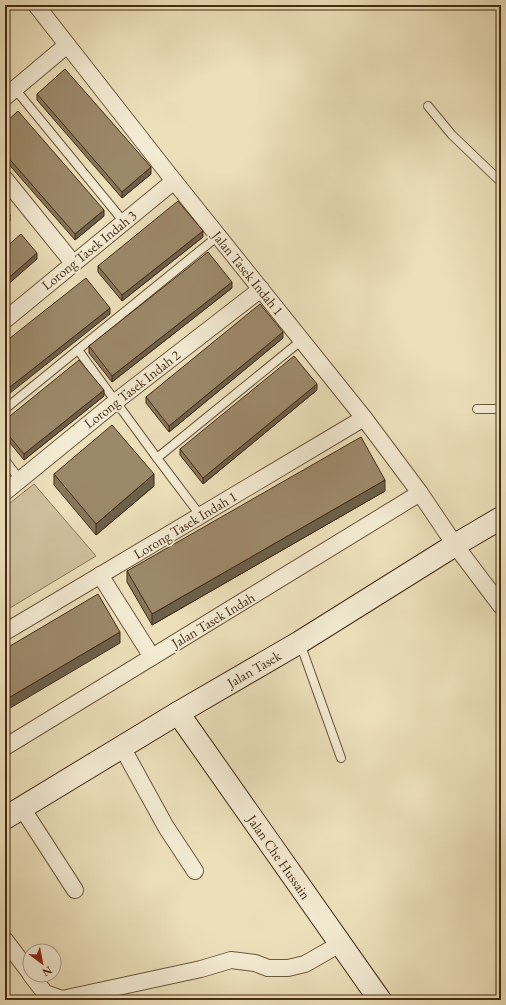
<svg xmlns="http://www.w3.org/2000/svg" width="506" height="1005" viewBox="0 0 506 1005" font-family="'EB Garamond',serif">
	<rect width="100%" height="100%" fill="#ece0bb"/>
	<filter id="stains"><feTurbulence type="fractalNoise" baseFrequency=".005" numOctaves="4"/><feColorMatrix values="0 0 0 0 .2 0 0 0 0 .09 0 0 0 0 .02 0 0 0 .5 -.17"/></filter>
	<radialGradient id="worn" r=".72"><stop offset=".6" stop-color="#630" stop-opacity="0"/><stop offset="1" stop-color="#630" stop-opacity=".3"/></radialGradient>
	<path fill="#d0c19e" stroke="#8a7658" d="M34,484L96,556L5,611V507Z"/>
	<g fill="none" stroke-linecap="round" stroke-linejoin="round">
		<defs>
			<g id="service">
				<path d="M15,89L124,222"/>
				<path d="M428,106L452,135L501,182"/>
				<path d="M78,350L157,458L200,515"/>
				<path d="M5,409L218,236"/>
				<path d="M477,409H501"/>
				<path d="M157,458L302,340"/>
				<path d="M5,460L20,480"/>
				<path d="M300,643L341,758"/>
			</g>
			<g id="minor">
				<path d="M36,5L174,181L364,418L420,493L455,545L501,606"/>
				<path d="M5,97L67,45"/>
				<path d="M5,179L73,263"/>
				<path d="M5,320L174,181"/>
				<path d="M5,492L119,399L261,289"/>
				<path d="M100,575L152,657"/>
				<path d="M5,632L364,418"/>
				<path d="M5,747L420,493"/>
				<path d="M122,747L166,827L195,871"/>
				<path d="M22,808L75,890"/>
				<path d="M5,940L30,973"/>
				<path d="M31,975L45,993L62,999L201,969L231,960L255,963L268,968H288L305,964L340,944"/>
			</g>
			<g id="secondary">
				<path d="M178,713L380,1000"/>
				<path d="M5,818L178,713L300,642L455,545L501,518"/>
			</g>
		</defs>
		<use href="#service" stroke="#6f583d" stroke-width="10"/>
		<use href="#minor" stroke="#6f583d" stroke-width="18"/>
		<use href="#secondary" stroke="#452a13" stroke-width="24"/>
		<use href="#service" stroke="#f3ebd3" stroke-width="8"/>
		<use href="#minor" stroke="#f3ebd3" stroke-width="16"/>
		<use href="#secondary" stroke="#f3ebd3" stroke-width="22"/>
	</g>
	<g fill="#86765b" stroke="#452a13">
		<path d="M37,94L151,174L122,198L37,100Z"/>
		<path d="M5,123L104,216L75,240L5,160Z"/>
		<path d="M203,237L122,301L98,272V266Z"/>
		<path d="M232,288L112,382L89,353V346Z"/>
		<path d="M283,338L169,432L146,403V397Z"/>
		<path d="M317,390L203,484L180,455V449Z"/>
		<path d="M104,396L24,460L5,437V420Z"/>
		<path d="M54,474L154,486L96,535L54,485Z"/>
		<path d="M385,491L152,625L127,582V571Z"/>
	</g>
	<g fill="#6d604a" stroke="#452a13">
		<path d="M151,167V174L122,198V192Z"/>
		<path d="M104,210V216L75,240V234Z"/>
		<path d="M10,215V221L5,225V219Z"/>
		<path d="M203,231V237L122,301V295Z"/>
		<path d="M37,253V259L5,287V281Z"/>
		<path d="M232,282V288L112,382V376Z"/>
		<path d="M110,308V314L5,397V391Z"/>
		<path d="M283,332V338L169,432V426Z"/>
		<path d="M317,384V390L203,484V478Z"/>
		<path d="M104,390V396L24,460V454Z"/>
		<path d="M154,474V486L96,535V524Z"/>
		<path d="M385,480V491L152,625V614Z"/>
		<path d="M120,632V643L5,711V700Z"/>
	</g>
	<g fill="#9c896a" stroke="#452a13">
		<path d="M65,69L151,167L122,192L37,94Z"/>
		<path d="M18,111L104,210L75,234L5,154V123Z"/>
		<path d="M178,201L203,231L122,295L98,266Z"/>
		<path d="M5,209L10,215L5,219Z"/>
		<path d="M21,234L37,253L5,281V248Z"/>
		<path d="M208,252L232,282L112,376L89,346Z"/>
		<path d="M86,278L110,308L5,391V342Z"/>
		<path d="M260,304L283,332L169,426L146,397Z"/>
		<path d="M294,356L317,384L203,478L180,449Z"/>
		<path d="M79,360L104,390L24,454L5,431V420Z"/>
		<path d="M112,425L154,474L96,524L54,474Z"/>
		<path d="M361,437L385,480L152,614L127,571Z"/>
		<path d="M98,594L120,632L5,700V649Z"/>
	</g>
	<g text-anchor="middle" stroke-width="4" stroke-linejoin="round" paint-order="stroke">
		<g font-size="14" fill="#452a13" stroke="#f3ebd3">
			<text transform="translate(89 250) rotate(-39)" y="5">Lorong Tasek Indah 3</text>
			<text transform="translate(248 273) rotate(51)" y="5">Jalan Tasek Indah 1</text>
			<text transform="translate(132 389) rotate(-38)" y="5">Lorong Tasek Indah 2</text>
			<text transform="translate(185 525) rotate(-31)" y="5">Lorong Tasek Indah 1</text>
			<text transform="translate(213 620) rotate(-31)" y="5">Jalan Tasek Indah</text>
			<text transform="translate(254 669) rotate(-30)" y="5">Jalan Tasek</text>
			<text transform="translate(279 857) rotate(55)" y="5">Jalan Che Hussain</text>
		</g>
	</g>
	<rect width="506" height="1005" fill="none" stroke="#ece0bb" stroke-width="20"/>
	<rect x="6" y="6" width="494" height="993" fill="none" stroke="#452a13" stroke-width="2"/>
	<rect x="10" y="10" width="486" height="985" fill="none" stroke="#452a13"/>
	<g transform="translate(42 963) rotate(148)"><circle r="19" fill="#f3ebd3" stroke="#ad9e86"/>
	<path d="M0-3L7 15L0 10L-7 15Z" fill="#8f2418"/>
	<text y="-6" font-size="11" font-weight="bold" text-anchor="middle" fill="#452a13">N</text>
	</g>
	<rect width="100%" height="100%" filter="url(#stains)"/>
	<rect width="100%" height="100%" fill="url(#worn)"/>
</svg>
